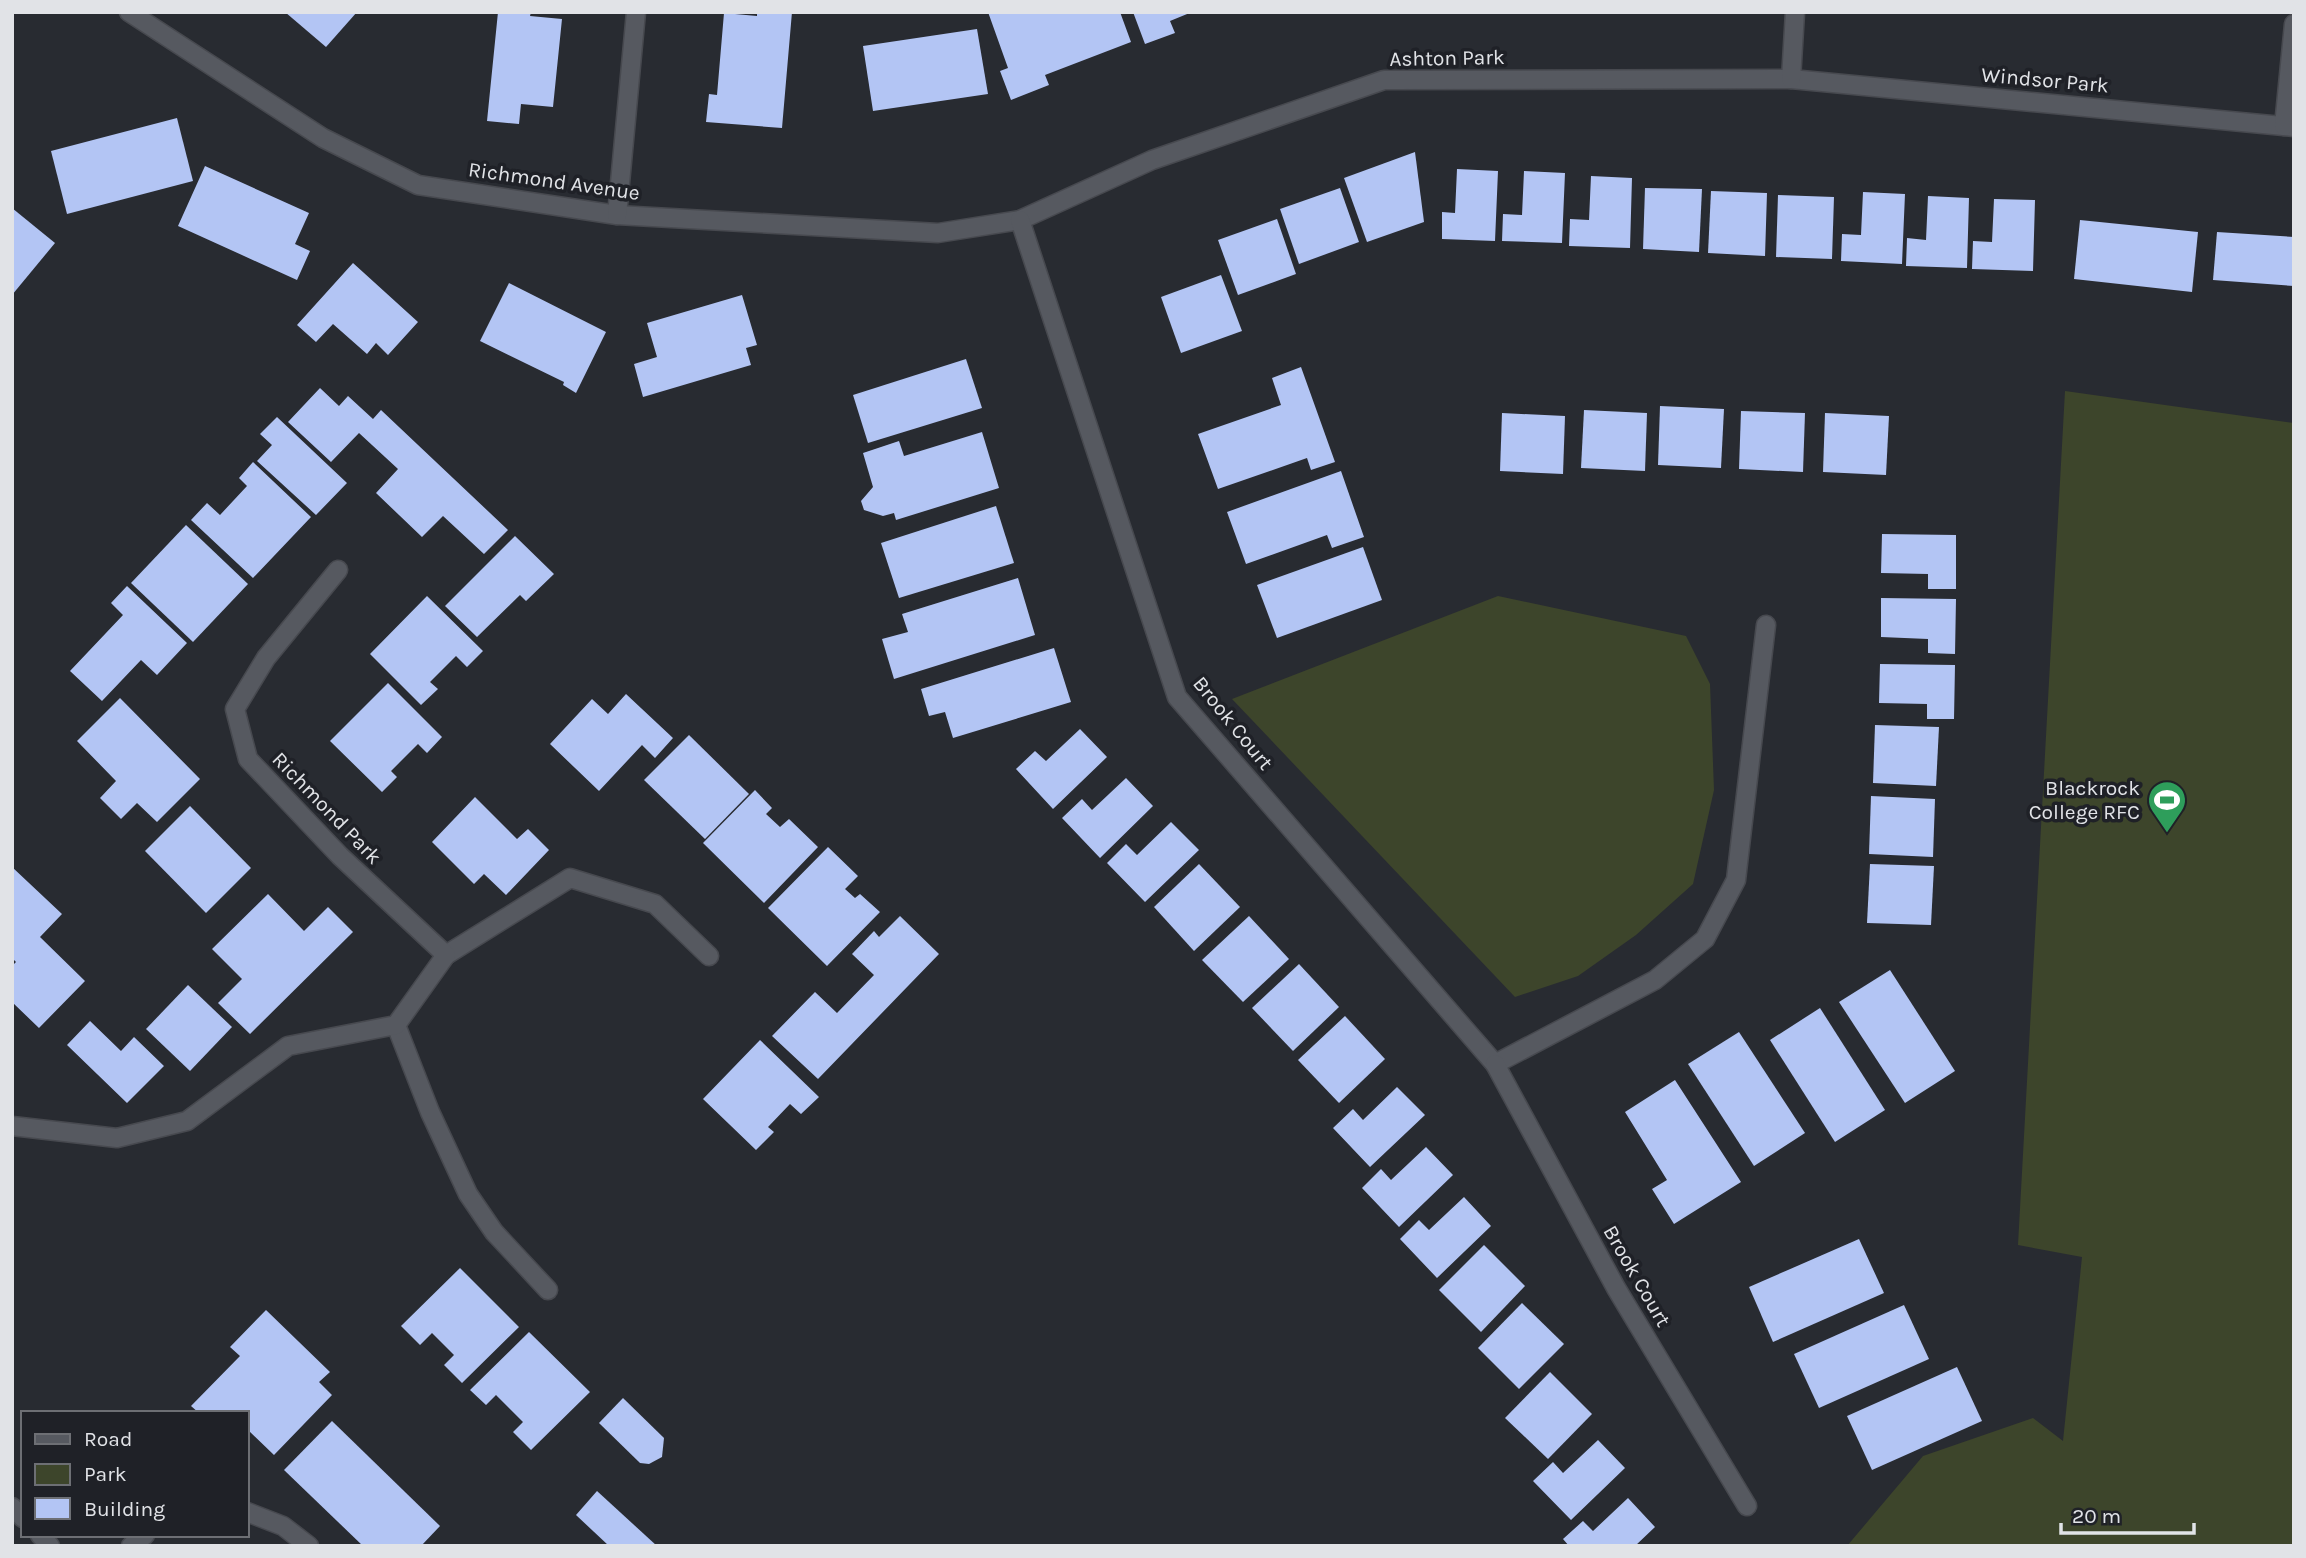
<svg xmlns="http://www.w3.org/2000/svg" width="2306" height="1558" viewBox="0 0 2306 1558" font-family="Karla,sans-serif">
	<rect width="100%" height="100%" fill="#282b31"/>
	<g fill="#3d452b">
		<path d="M2065,391L2294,423V1546H1847L1923,1456L2033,1418L2063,1441L2082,1257L2018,1245Z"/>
		<path d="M1498,596L1686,636L1710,684L1714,790L1693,884L1636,935L1578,976L1515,997L1232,699Z"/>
	</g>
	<g fill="#b3c5f4">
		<path d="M285,12H357L326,47Z"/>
		<path d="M498,12H531L530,16L562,19L553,107L521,104L519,124L487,121Z"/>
		<path d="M757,12H792L782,128L706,122L709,94L717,95L724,13L757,16Z"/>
		<path d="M988,12H1120L1131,42L1045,75L1049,85L1011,100L1000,71L1008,68Z"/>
		<path d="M1133,12H1192L1170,21L1175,33L1145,44Z"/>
		<path d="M977,29L988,94L873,111L863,46Z"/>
		<path d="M177,118L193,181L67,214L51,151Z"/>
		<path d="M1415,152L1424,222L1367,242L1344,178Z"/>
		<path d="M205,166L309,213L295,244L310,251L297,280L178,226Z"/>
		<path d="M1457,169L1498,171L1495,241L1442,239V212L1455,213Z"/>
		<path d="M1524,171L1565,173L1562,243L1502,241L1503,214L1522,215Z"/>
		<path d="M1591,176L1632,178L1630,248L1569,246L1570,219L1589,220Z"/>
		<path d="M1340,188L1359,242L1299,264L1280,209Z"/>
		<path d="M1645,188L1702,189L1699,252L1643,249Z"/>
		<path d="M1711,191L1767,193L1765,256L1708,253Z"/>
		<path d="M1863,192L1905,194L1902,264L1841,261L1842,234L1861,235Z"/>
		<path d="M1778,195L1834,197L1832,259L1776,257Z"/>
		<path d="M1928,196L1969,198L1967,268L1906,266L1907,238L1926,240Z"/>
		<path d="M1994,199L2035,200L2033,271L1972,269L1973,241L1992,242Z"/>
		<path d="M12,208L55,243L12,295Z"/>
		<path d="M1277,219L1296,274L1238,295L1218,240Z"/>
		<path d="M2080,220L2198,232L2192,292L2074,279Z"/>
		<path d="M2217,232L2294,237V286L2213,280Z"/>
		<path d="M353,263L418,322L388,355L376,343L367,354L333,324L316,342L297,325Z"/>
		<path d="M1221,275L1242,331L1181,353L1161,297Z"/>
		<path d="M509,283L606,332L576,393L563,385L564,382L480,341Z"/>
		<path d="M742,295L757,345L746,348L751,365L643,397L634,364L657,357L647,323Z"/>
		<path d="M966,359L982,408L868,443L853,395Z"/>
		<path d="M1301,367L1335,462L1311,470L1307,458L1218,489L1198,434L1281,405L1272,378Z"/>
		<path d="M320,388L339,406L348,396L373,419L381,410L508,530L484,554L443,516L422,537L376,493L398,469L359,433L331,462L288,422Z"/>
		<path d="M1660,406L1724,409L1721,468L1658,465Z"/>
		<path d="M1584,410L1647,413L1645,471L1581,468Z"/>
		<path d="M1741,411L1805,413L1803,472L1739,469Z"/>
		<path d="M1502,413L1565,416L1563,474L1500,471Z"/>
		<path d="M1825,413L1889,416L1886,475L1823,472Z"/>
		<path d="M277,417L347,483L316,515L257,461L272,445L260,434Z"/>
		<path d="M982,432L999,488L896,520L894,513L883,516L864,510L861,501L873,487L863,453L899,441L904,456Z"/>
		<path d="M253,462L311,517L253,578L191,520L207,503L220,515L247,486L239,478Z"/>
		<path d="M1341,471L1364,537L1332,548L1327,535L1246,564L1227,512Z"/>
		<path d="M996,506L1014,563L899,598L881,543Z"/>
		<path d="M186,525L248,584L193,642L131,583Z"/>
		<path d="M1882,534L1956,535V589H1928V574L1881,573Z"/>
		<path d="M515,536L554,574L526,601L520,595L477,637L445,606Z"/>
		<path d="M1363,547L1382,600L1277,638L1257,585Z"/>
		<path d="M1018,578L1035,635L894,679L882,639L908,632L902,614Z"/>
		<path d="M127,586L187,643L157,675L141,660L102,701L70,671L123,615L111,603Z"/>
		<path d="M427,596L483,651L467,667L456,656L430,682L438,689L421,705L370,654Z"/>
		<path d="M1881,598L1956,599L1955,654L1928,653V639L1881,637Z"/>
		<path d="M1054,648L1071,702L953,738L945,712L929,716L921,689Z"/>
		<path d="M1880,664L1955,665L1954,719H1927V704L1879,703Z"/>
		<path d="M388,683L442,737L427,753L418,744L391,771L397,777L382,792L330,741Z"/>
		<path d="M626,694L673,738L655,758L642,745L599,791L550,744L592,699L608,714Z"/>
		<path d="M120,698L200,779L157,822L137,803L121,819L100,798L116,781L77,741Z"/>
		<path d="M1875,725L1939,727L1936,786L1873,783Z"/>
		<path d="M1080,729L1107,757L1053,809L1016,769L1035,751L1046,761Z"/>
		<path d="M689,735L749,794L705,839L644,780Z"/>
		<path d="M1126,778L1153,806L1100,858L1062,818L1082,799L1092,810Z"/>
		<path d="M755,790L772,808L766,814L780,827L789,819L818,847L764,903L703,843Z"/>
		<path d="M1871,796L1935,799L1933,857L1869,854Z"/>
		<path d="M475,797L517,839L528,829L549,850L506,895L484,874L474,884L432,842Z"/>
		<path d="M190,806L251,868L206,913L145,851Z"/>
		<path d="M1171,822L1199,850L1145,902L1107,863L1126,844L1137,855Z"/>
		<path d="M828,847L858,876L845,889L855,898L860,894L880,912L827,966L768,908Z"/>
		<path d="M1199,864L1240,907L1194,951L1154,907Z"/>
		<path d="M1870,864L1934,866L1931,925L1867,923Z"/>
		<path d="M12,867L62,914L40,937L85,981L39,1028L12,1002V966L16,962L12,958Z"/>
		<path d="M268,894L304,931L328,907L353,932L250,1034L218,1003L242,979L212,949Z"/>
		<path d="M900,916L939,954L818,1079L772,1036L815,992L837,1013L874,975L852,954L874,931L879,937Z"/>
		<path d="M1249,916L1289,959L1243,1002L1202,960Z"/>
		<path d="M1299,964L1339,1007L1293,1051L1252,1008Z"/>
		<path d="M1890,970L1955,1071L1905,1103L1839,1002Z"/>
		<path d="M188,985L232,1027L190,1071L146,1029Z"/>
		<path d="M1820,1008L1885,1110L1835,1142L1770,1040Z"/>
		<path d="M1345,1016L1385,1059L1339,1103L1298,1060Z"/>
		<path d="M90,1021L121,1051L134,1037L164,1066L127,1103L67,1045Z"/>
		<path d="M1739,1032L1805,1133L1754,1166L1688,1064Z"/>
		<path d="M760,1040L819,1097L801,1114L790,1104L768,1127L774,1132L756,1150L703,1099Z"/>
		<path d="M1675,1080L1741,1182L1674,1224L1652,1189L1667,1180L1625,1112Z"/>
		<path d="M1397,1087L1425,1115L1370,1167L1333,1128L1353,1109L1363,1120Z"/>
		<path d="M1426,1147L1453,1175L1399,1227L1362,1188L1381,1169L1391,1180Z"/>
		<path d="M1464,1197L1491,1226L1437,1278L1400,1239L1419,1220L1429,1230Z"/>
		<path d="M1859,1239L1884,1293L1773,1342L1749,1287Z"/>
		<path d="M1484,1245L1525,1286L1481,1332L1439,1290Z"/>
		<path d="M460,1268L519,1327L462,1383L444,1365L454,1355L432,1333L420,1345L401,1326Z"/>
		<path d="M1522,1303L1564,1344L1519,1389L1478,1348Z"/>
		<path d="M1904,1305L1929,1359L1819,1408L1794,1354Z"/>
		<path d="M266,1310L330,1372L319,1382L332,1395L274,1455L247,1429V1413H199L191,1406L240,1356L230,1347Z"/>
		<path d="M529,1332L590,1392L531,1450L513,1432L523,1422L496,1395L486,1405L470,1390Z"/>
		<path d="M1957,1367L1982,1421L1872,1470L1847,1416Z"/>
		<path d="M1550,1372L1592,1414L1548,1459L1505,1418Z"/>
		<path d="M623,1398L664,1438L662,1457L649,1464L640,1463L599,1423Z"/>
		<path d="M332,1421L440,1526L421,1546H363L284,1470Z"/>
		<path d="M1598,1440L1625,1468L1571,1520L1533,1481L1553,1462L1563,1473Z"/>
		<path d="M597,1491L657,1546H609L576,1515Z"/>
		<path d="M1628,1498L1655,1527L1635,1546H1569L1563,1539L1583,1521L1593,1531Z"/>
	</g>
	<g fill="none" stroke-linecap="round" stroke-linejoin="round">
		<defs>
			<g id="street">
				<path d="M129,12L323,138L418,185L617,215L938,233L1020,220L1152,160L1384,80L1791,79L2294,127"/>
				<path d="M1791,79L1795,12"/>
				<path d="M2284,126L2294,24"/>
				<path d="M617,215L636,12"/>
				<path d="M1020,220L1177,697L1495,1064L1655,980L1705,939L1736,880L1766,625"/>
				<path d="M446,955L570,878L655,904L709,956"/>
				<path d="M396,1025L430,1112L468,1194L494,1232L548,1290"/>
				<path d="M1495,1064L1616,1288L1747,1506"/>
				<path d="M12,1126L117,1138L187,1121L288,1046L396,1025L446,955L340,856L248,759L235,709L266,658L338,570"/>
				<path d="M12,1507L23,1518"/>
				<path d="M247,1512L283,1526L309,1546"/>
				<path d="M40,1535L50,1546"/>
				<path d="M131,1546L145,1535"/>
			</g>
		</defs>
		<use href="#street" stroke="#47494f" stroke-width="21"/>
		<use href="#street" stroke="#565960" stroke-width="18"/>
	</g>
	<defs>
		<symbol id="stadium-pin" viewBox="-11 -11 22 30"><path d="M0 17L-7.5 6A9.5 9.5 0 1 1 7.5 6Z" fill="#2e9e5b" stroke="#1f2127"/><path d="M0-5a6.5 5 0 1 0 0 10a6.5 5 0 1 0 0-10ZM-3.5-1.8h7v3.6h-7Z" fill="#fff"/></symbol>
	</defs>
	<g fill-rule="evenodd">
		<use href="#stadium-pin" x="2145" y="778" width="44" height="60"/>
	</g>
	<g text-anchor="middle" stroke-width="7" stroke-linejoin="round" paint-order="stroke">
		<g font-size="21" fill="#e1e3e7" stroke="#1f2127">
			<text transform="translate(1447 58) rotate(-1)" y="7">Ashton Park</text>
			<text transform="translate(2045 80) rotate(5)" y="7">Windsor Park</text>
			<text transform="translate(554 181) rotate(8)" y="7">Richmond Avenue</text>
			<text transform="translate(1233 723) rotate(51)" y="7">Brook Court</text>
			<text transform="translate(327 808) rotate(46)" y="7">Richmond Park</text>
			<text transform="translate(1637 1276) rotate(60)" y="7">Brook Court</text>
		</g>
		<g font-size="21" fill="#e1e3e7" stroke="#1f2127" text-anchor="end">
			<text x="2140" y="795">Blackrock<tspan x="2140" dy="24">College RFC</tspan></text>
		</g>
	</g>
	<rect width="2306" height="1558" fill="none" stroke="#e1e3e7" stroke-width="28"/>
	<rect x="21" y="1411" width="228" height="126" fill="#1f2127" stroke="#6d6f74" stroke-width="2"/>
	<rect x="35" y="1434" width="35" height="10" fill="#565960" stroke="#6d6f74" stroke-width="2"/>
	<text x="84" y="1446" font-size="21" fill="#e1e3e7">Road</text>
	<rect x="35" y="1464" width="35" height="21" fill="#3d452b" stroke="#6d6f74" stroke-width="2"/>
	<text x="84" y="1481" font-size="21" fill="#e1e3e7">Park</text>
	<rect x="35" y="1498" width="35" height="21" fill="#b3c5f4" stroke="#6d6f74" stroke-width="2"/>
	<text x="84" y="1516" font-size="21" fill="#e1e3e7">Building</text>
	<path d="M2061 1523v10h133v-10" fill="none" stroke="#e1e3e7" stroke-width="3.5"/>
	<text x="2072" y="1523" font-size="21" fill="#e1e3e7" stroke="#1f2127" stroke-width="5" paint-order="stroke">20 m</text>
</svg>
